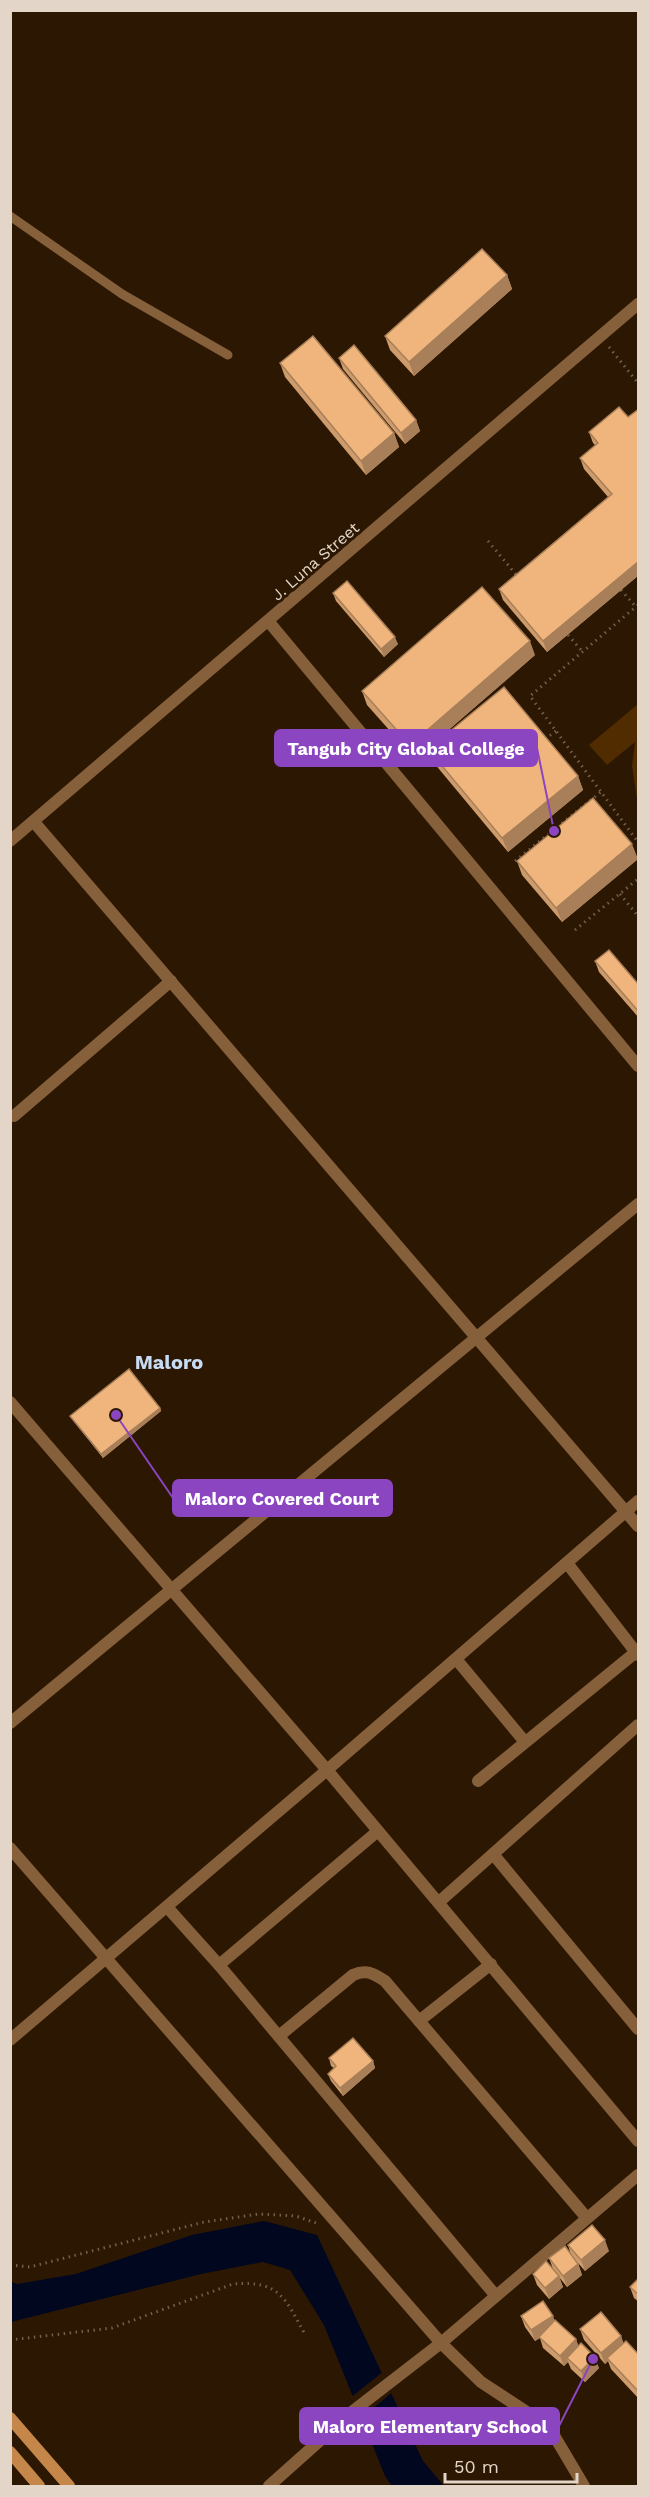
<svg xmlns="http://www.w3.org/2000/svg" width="649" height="2497" viewBox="0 0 649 2497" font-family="'Work Sans',sans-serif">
	<rect width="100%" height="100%" fill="#2c1702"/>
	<path fill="#512c00" d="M638,704V806L632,766L635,742L607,765L589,745Z"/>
	<path fill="#00071f" d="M264,2221L317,2235L423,2461L444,2486H392L385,2476L324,2325L290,2270L263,2262L201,2274L11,2322L10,2281L17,2284L76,2274L192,2235Z"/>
	<path fill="#2c1702" d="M384,2371L394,2391L359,2420L350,2398Z"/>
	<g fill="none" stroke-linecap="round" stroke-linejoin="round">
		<g stroke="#725f4d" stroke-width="3" stroke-dasharray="1.5 4.5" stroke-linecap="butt">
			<path d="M609,347L638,383"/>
			<path d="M488,541L518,577"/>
			<path d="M621,590L636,607"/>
			<path d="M638,605L530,696L638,842"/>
			<path d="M568,635L582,651"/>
			<path d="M545,739L556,731"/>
			<path d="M515,861L601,792"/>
			<path d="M620,894L638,916"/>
			<path d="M575,930L638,879"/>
			<path d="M10,2265L30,2267L204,2222L259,2214L296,2216L316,2223"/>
			<path d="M10,2340L112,2328L233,2284C281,2280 285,2299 306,2336"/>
		</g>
		<path stroke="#86603b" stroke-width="9" d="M10,216L122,294L228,355"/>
		<g stroke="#86603b" stroke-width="12">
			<path d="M269,622L638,1066"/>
			<path d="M34,822L638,1526"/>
			<path d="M14,1116L171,981"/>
			<path d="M10,1402L327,1770L638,2141"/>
			<path d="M567,1563L638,1655"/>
			<path d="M456,1659L525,1742"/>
			<path d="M10,1723L638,1204"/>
			<path d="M478,1781L636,1652"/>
			<path d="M10,1848L441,2343L481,2382L542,2422L552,2432L584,2486"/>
			<path d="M493,1854L638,2029"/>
			<path d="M439,1902L638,1725"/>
			<path d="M167,1907L219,1965L496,2296"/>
			<path d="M219,1965L378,1831"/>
			<path d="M419,2021L491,1964"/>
			<path d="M279,2036L353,1975C366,1969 373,1973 385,1981L586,2217"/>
			<path d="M10,2040L327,1770L638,1501"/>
			<path d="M269,2486L353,2411L441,2343L638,2175"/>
		</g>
		<path stroke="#86603b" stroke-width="12" d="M10,841L638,304"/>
		<g stroke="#c48649" stroke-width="12">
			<path d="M10,2418L69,2486"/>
			<path d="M10,2452L39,2486"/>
		</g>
	</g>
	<g fill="#ce9c6c">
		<path d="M507,275L512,289L414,376L390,350L385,336Z"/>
		<path d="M339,358L416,420L420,431L405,444L343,369Z"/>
		<path d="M280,363L394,433L399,447L366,475L285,377Z"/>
		<path d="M639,409V575L547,652L503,600L499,589L608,497L584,469L580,458L595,445L593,443L589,432L628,417Z"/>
		<path d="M333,593L398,644L384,657L336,601Z"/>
		<path d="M535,655L415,759L367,705L362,691Z"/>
		<path d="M428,749L578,776L583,790L508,852L434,763Z"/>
		<path d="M638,859L562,922L522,875L517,861Z"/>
		<path d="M595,961L639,985V1018L599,972Z"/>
		<path d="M160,1408L161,1411L103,1458L72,1419L70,1416Z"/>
		<path d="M329,2058L373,2061L375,2068L343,2096L331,2081L328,2074L334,2068L331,2066Z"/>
		<path d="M568,2245L609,2251L585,2271L578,2263L582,2275L567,2287L559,2277L563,2287L549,2299L537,2285L533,2274L553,2269L549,2258L571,2255Z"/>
		<path d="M639,2278V2302L634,2298L630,2287Z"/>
		<path d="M521,2316L555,2321L576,2339L578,2346L599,2368L585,2382L571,2369L568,2362L564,2366L543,2348L540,2338L535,2341L525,2327Z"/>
		<path d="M580,2329L621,2336L623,2343L639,2355V2399L611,2369L608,2361L605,2364L584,2340Z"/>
	</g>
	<g fill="#a87f58">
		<path d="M507,275L512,289L414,376L409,362Z"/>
		<path d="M416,420L420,431L405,444L401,433Z"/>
		<path d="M394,433L399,447L366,475L361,461Z"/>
		<path d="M639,561V575L547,652L543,641Z"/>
		<path d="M395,637L398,644L384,657L381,649Z"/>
		<path d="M530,641L535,655L415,759L410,745Z"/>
		<path d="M578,776L583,790L508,852L502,838Z"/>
		<path d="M632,844L638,859L562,922L556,908Z"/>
		<path d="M160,1408L161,1411L103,1458L101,1454Z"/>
		<path d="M373,2061L375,2068L343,2096L340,2088Z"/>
		<path d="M605,2240L609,2251L585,2271L581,2260Z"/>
		<path d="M578,2264L582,2275L567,2287L563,2276Z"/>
		<path d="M559,2276L563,2287L549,2299L545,2288Z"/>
		<path d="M553,2316L557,2327L535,2341L531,2330Z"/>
		<path d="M621,2336L625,2347L607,2358L608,2361L605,2364L601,2353Z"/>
		<path d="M576,2339L580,2350L567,2358L568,2362L564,2366L560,2356Z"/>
		<path d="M595,2357L599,2368L585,2382L581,2371Z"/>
	</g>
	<g fill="#f0b57d" stroke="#a87f58" stroke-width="1.5">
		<path d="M482,249L507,275L409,362L385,336Z"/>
		<path d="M313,336L394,433L361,461L280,363Z"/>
		<path d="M354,345L416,420L401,433L339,358Z"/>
		<path d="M619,407L628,417L639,409V561L543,641L499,589L612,494L580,458L598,443L589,432Z"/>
		<path d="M347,581L395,637L381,649L333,593Z"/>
		<path d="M482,587L530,641L410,745L362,691Z"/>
		<path d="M504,687L578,776L502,838L428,749Z"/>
		<path d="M593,798L632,844L556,908L517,861Z"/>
		<path d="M609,950L639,985V1012L595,961Z"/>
		<path d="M129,1369L160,1408L101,1454L70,1416Z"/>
		<path d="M353,2038L373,2061L340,2088L328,2074L336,2066L329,2058Z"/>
		<path d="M592,2225L605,2240L581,2260L568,2245Z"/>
		<path d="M565,2246L578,2264L563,2276L549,2258Z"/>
		<path d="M546,2261L559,2276L545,2288L533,2274Z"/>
		<path d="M639,2278V2295L630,2287Z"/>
		<path d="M543,2301L553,2316L531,2330L521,2316Z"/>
		<path d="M601,2312L621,2336L601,2353L580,2329Z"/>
		<path d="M555,2320L576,2339L560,2356L539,2337Z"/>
		<path d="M626,2341L639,2355V2392L607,2358Z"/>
		<path d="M581,2343L595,2357L581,2371L567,2358Z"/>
	</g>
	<g text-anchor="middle" stroke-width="6" stroke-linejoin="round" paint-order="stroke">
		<g font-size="16" fill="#e3d5c8" stroke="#2c1702">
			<text transform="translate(315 561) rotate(-41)" y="6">J. Luna Street</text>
		</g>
		<g font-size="20" font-weight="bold" fill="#c8dbf4" stroke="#2c1702">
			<text x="169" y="1369">Maloro</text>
		</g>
	</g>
	<path fill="none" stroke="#8b45c0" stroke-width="2" d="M554 831L537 748M116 1415L173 1498M593 2359L559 2426"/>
	<g fill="#8b45c0" stroke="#2c1702" stroke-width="2">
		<circle cx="554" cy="831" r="6"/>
		<circle cx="116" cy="1415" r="6"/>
		<circle cx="593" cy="2359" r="6"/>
	</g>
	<g fill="#8b45c0" stroke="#8b45c0" stroke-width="2">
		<rect x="275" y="730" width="262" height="36" rx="6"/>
		<rect x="173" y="1480" width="219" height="36" rx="6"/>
		<rect x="300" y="2408" width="259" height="36" rx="6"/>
	</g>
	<g font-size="18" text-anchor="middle" font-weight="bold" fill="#fff">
		<text x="406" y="755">Tangub City Global College</text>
		<text x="282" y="1505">Maloro Covered Court</text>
		<text x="430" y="2433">Maloro Elementary School</text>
	</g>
	<rect width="649" height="2497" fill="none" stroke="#e3d5c8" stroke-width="24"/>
	<path d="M445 2473v9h132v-9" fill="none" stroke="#e3d5c8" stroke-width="3"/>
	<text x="454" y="2473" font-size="18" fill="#e3d5c8" stroke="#2c1702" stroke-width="4.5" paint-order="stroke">50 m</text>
</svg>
